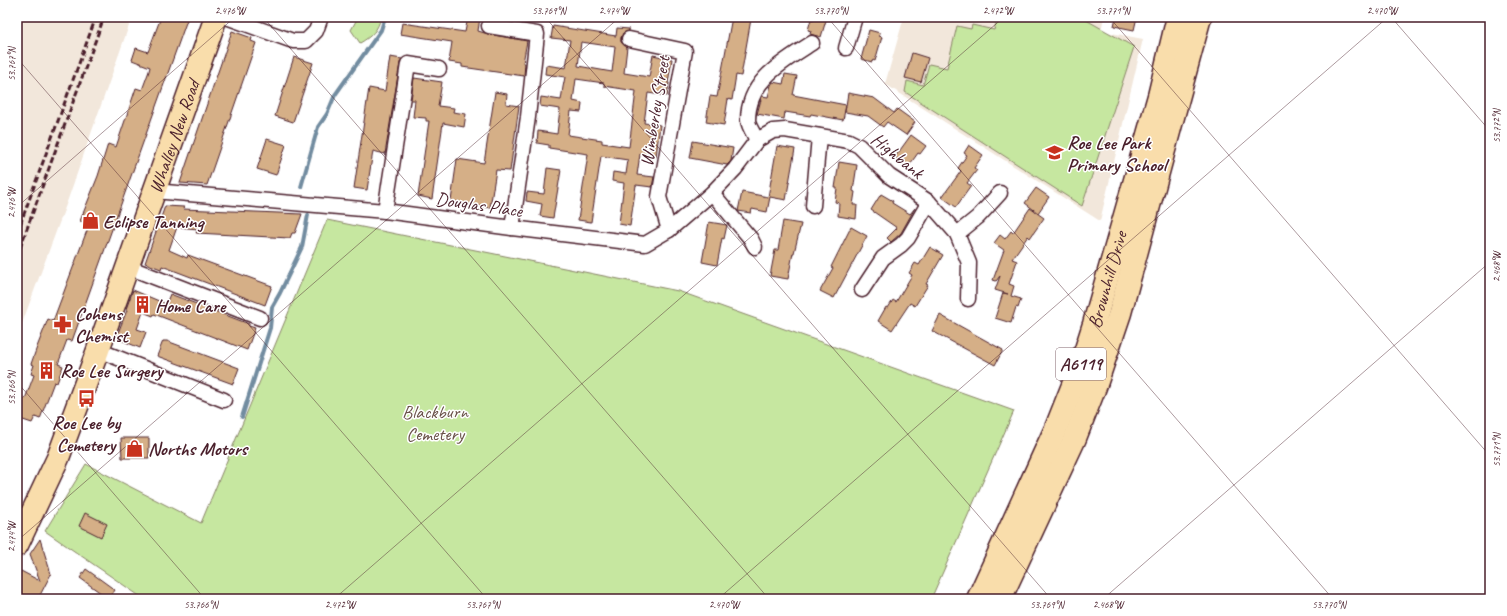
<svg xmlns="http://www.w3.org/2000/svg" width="1507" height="616" viewBox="0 0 1507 616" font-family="Caveat,sans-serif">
	<rect width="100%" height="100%" fill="#fff"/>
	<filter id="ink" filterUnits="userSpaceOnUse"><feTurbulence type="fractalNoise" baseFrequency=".025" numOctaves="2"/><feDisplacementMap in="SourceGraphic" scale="8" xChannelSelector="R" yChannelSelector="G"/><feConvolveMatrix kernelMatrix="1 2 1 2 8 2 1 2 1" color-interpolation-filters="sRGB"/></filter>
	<g filter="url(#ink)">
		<g fill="#f2e7db">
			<path d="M17,17H132L67,202L17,337V156L18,152L17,151Z"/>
			<path d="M904,17H1104L1101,31L1143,39L1100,221L885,84Z"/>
		</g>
		<g fill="#c6e7a0" stroke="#888366">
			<path d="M360,17H381C378,30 372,36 360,43L351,30L357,19Z"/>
			<path d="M998,17H1081L1134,47L1082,206L905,92L907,81L923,85L929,64L947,68L957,26L971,29L972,25L994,30Z"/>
			<path d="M327,220L678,291L1014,411L931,599H140L141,597L45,531L86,464L201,523Z"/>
		</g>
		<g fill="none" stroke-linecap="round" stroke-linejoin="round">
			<g stroke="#728ca0" stroke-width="4">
				<path d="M301,187L318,127L327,114L335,95L381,30L385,17"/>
				<path d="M242,417L270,328L272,307L280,293L302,247L308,215"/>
			</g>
		</g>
		<g fill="#d5af87" stroke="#4a1f2b" fill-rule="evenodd">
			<path d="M161,17H188L72,341L67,340L58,364L63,366L57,383L54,382L40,419L35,417L32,423L17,418V396L25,399L34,375L31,374L34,365L31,364L37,347L48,319L53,321L86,233L90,224L80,221L98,176L108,144L116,147L136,88L142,90L149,71L150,67L132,60L136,48L148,52Z"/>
			<path d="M468,17H480L478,31L488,34L527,41L523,63H525L524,76L462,67V64L449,62L452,42L400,34L402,23L465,32Z"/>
			<path d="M732,17L751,19L741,76L736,75L732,100L728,99L724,125L706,122L710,96L717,97Z"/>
			<path d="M815,17H827L821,37L810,34L811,31L808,30L811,19L814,20Z"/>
			<path d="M1116,17H1137L1134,30L1114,26Z"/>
			<path d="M553,26L616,36L617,28L629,29V31L623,33L621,38V42L627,47L624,73L649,77L653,55L672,59L668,83H669L667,96L648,93L644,123L660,125L656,157L640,154L637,175L654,177L652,187L636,185L630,226L619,224L624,183L612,181L613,172L626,174L628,160L601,156L591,222L578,220L588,154L549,148V145L537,143L538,131L557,134L560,109L540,106L541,97L561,100L563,87L565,77L545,74L546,65L566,68L570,40L551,38ZM581,42L615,47L612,72L578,66ZM576,79L604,83V86L636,91L629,147L602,143V140L568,135L571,111L581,112L582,103L573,101Z"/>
			<path d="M869,30L880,33L879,36L882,37L875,61L873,60L872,62L861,59Z"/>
			<path d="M232,31L252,38L251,41L256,43L207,185L180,183Z"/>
			<path d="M912,53L928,58L921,82L905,78Z"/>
			<path d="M294,57L313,63L293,122L275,116Z"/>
			<path d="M390,57L402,59L400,63L385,154L373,151L367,190L354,188L369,88L385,91Z"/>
			<path d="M785,74L797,76L793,95L846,105L843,120L811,114L810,116L785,112L784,119L757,114L762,96L768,97L771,85L773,82L783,84Z"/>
			<path d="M414,78L442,82L438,106L454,108L453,112L466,114L464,127L443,123L432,199L418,196L429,121H426V118L413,117L415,100H411Z"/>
			<path d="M495,92L507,94L506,104L519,106L510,171L496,170L490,208L451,201L457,159L484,163Z"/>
			<path d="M848,93L874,98L894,113L897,109L915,122L906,135L887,122L883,127L868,116L845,112Z"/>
			<path d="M911,135L926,146L920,154L918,153L908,167L895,157Z"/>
			<path d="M267,139L286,145L276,175L257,169Z"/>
			<path d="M693,141L733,148L731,161L727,165L690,158Z"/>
			<path d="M969,145L983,155L974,168L977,170L967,183L971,186L956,207L942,197L961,171L958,168L967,155L964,153Z"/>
			<path d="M777,146L795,149L786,200L770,197L767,212L752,209L751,213L738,211L742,192L768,197Z"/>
			<path d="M839,162L857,165L853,191L855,192L853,205H857L856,219L838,216L839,203L835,202L837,188H835Z"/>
			<path d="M547,168L561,170L553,218L540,216L542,204L526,201L527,192L544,194Z"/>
			<path d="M1036,188L1049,197L1038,213L1025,203Z"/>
			<path d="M881,194L893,201L892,203L910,214L915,208L901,233L891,242L887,238L897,228L871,210Z"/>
			<path d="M165,206L184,207L183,209L302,214L295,233H292L290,238L196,233L198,229L177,227L169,250L187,258L188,255L272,286L265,305L162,266L161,269L145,263Z"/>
			<path d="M1030,208L1044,218L1030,238L1028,236L1012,259L1017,261L1009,284L1014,286L1011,296L1021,299L1018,308L1016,307L1011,323L995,318L1003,293L1008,294L995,290L1000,276L996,281L993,280L1004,250L994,243L1000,235L1005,239L1011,231L1013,233Z"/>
			<path d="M783,221L801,224L794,253H793L788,279L770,276L775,250H778Z"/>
			<path d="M709,222L727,225L724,239L722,238L717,265L702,262Z"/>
			<path d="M851,227L867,236L834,298L820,291L833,268L831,267Z"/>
			<path d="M930,247L943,255L926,284L928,285L915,306L910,303L892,330L878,321L886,307L888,308L893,300L896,302L912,275L909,273L915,263L919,265Z"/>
			<path d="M133,290L166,304L170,294L249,324V326L255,328L247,350L154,314L153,316L143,312L137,329L146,332L140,348L116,338L127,310L126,309Z"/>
			<path d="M940,315L1003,350L995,365L932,331Z"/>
			<path d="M163,341H167L239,368L233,384L157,356Z"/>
			<path d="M121,438H149V458H122Z"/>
			<path d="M85,513L107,524L101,537L79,526Z"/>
			<path d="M40,539L51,574L38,599H17V579L21,571L40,581L30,554Z"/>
			<path d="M86,569L115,590L109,599L80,578Z"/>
		</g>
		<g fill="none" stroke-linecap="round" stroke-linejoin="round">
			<defs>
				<g id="street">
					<path d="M226,17L293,41H306L316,31L321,17"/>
					<path d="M489,26L537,34L528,117L512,228"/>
					<path d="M629,39L685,51L659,197L669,230"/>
					<path d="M846,48L855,17"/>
					<path d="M757,140C754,134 748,126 748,120C748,80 783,62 812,43"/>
					<path d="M154,191L385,211L512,228L645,244L669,230L712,193L735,169L757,140L773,131L785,130L849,141L859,146L889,176L929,202L957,234L969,263L968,299"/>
					<path d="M712,193L751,239L755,247"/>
					<path d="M813,206L819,136"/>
					<path d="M385,211L408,64L439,69"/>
					<path d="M957,234L978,217L1000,193"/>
					<path d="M128,267L260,318"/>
					<path d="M862,290L883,258L901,245L908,238L929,202"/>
					<path d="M98,350L224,400"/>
				</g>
				<g id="highway">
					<path id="s1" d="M17,545L58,458L98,350L216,17"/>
					<path id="s2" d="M978,599L1056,428L1081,365L1094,324L1159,96L1178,17"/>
					<path d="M1000,599L1075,438L1095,387L1120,313L1200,17"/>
				</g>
			</defs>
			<use href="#street" stroke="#4a1f2b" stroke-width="17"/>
			<use href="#highway" stroke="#4a1f2b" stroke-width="25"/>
			<use href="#street" stroke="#fff" stroke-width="14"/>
			<use href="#highway" stroke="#f9ddab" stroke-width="22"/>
			<g stroke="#4a1f2b" stroke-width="3" stroke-dasharray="6 3" stroke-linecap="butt">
				<path d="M17,233L96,17"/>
				<path d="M17,256L104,17"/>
			</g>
		</g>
	</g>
	<path fill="none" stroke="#4a1f2b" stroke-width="1" stroke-opacity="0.45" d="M263,17L769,599M545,17L1051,599M827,17L1333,599M1109,17L1490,456M1391,17L1490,131M17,58L487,599M17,207L235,17M17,382L205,599M17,541L620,17M334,599L1004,17M718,599L1388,17M1103,599L1490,262M1487,599L1490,596"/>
	<defs>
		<symbol id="school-bare" viewBox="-9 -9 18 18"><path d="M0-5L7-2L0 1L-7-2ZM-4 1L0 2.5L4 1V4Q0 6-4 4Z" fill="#c8321e" stroke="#fff" stroke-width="2.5" paint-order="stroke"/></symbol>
		<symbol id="shop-bare" viewBox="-9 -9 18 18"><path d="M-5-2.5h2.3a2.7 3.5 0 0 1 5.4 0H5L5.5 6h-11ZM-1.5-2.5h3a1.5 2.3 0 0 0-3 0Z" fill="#c8321e" stroke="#fff" stroke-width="2.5" paint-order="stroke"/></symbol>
		<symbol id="building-bare" viewBox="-9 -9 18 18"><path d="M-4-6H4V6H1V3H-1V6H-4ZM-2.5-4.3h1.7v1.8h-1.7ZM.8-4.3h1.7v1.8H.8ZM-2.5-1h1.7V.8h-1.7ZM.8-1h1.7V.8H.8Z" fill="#c8321e" stroke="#fff" stroke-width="2.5" paint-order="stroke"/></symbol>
		<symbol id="pharmacy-bare" viewBox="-9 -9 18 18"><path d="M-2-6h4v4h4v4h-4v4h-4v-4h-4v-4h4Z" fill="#c8321e" stroke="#fff" stroke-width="2.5" paint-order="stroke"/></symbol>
		<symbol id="bus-bare" viewBox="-9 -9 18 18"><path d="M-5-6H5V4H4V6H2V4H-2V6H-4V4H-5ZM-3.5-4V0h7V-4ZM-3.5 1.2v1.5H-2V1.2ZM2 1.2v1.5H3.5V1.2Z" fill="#c8321e" stroke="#fff" stroke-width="2.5" paint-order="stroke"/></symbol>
	</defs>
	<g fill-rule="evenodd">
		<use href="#school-bare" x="1042" y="140" width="25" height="25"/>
		<use href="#shop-bare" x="78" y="208" width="25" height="25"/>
		<use href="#building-bare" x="130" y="292" width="25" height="25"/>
		<use href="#pharmacy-bare" x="50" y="312" width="25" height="25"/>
		<use href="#building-bare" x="34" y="358" width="25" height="25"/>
		<use href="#bus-bare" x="74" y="386" width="25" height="25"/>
		<use href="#shop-bare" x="122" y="436" width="25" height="25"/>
	</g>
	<g text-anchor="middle" stroke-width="3" stroke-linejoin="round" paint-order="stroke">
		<rect fill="#fff" stroke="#80626b" stroke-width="1" x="1056" y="348" width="50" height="32" rx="3"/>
		<g font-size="18" font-weight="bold" fill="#4a1f2b">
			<text x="1081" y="370">A6119</text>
		</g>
		<g font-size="19" fill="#4a1f2b" stroke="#fff">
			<text transform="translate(654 111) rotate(-81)" y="7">Wimberley Street</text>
			<text dy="7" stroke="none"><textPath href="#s1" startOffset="438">Whalley New Road</textPath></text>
			<text transform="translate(898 155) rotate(39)" y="7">Highbank</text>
			<text transform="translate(479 204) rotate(8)" y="7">Douglas Place</text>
			<text dy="7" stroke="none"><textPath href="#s2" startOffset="345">Brownhill Drive</textPath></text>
		</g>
		<g font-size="19" font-weight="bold" fill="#4a1f2b" stroke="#fff" text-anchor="start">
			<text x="1067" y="149">Roe Lee Park<tspan x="1067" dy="22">Primary School</tspan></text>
			<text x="103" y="228">Eclipse Tanning</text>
			<text x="155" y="312">Home Care</text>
			<text x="75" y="320">Cohens<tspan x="75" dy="22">Chemist</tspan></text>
			<text x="60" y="377">Roe Lee Surgery</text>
			<text x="86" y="429" text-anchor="middle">Roe Lee by<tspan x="86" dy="22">Cemetery</tspan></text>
			<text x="148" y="455">Norths Motors</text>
		</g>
		<g font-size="19" fill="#695148" stroke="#fff">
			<text x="435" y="418">Blackburn<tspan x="435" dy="22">Cemetery</tspan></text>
		</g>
	</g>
	<rect width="1507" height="616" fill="none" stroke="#fff" stroke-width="44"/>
	<rect x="22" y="22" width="1463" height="572" fill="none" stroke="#4a1f2b" stroke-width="1.5"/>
	<g font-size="10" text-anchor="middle" fill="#4a1f2b">
		<text x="230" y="14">2.476°W</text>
		<text x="549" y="14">53.769°N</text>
		<text x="614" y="14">2.474°W</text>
		<text x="831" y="14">53.770°N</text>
		<text x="998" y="14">2.472°W</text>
		<text x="1113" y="14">53.771°N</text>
		<text x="1382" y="14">2.470°W</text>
		<text transform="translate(11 64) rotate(-90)" y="4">53.767°N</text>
		<text transform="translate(1496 126) rotate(-90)" y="4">53.772°N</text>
		<text transform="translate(11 203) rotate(-90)" y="4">2.476°W</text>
		<text transform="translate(1496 267) rotate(-90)" y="4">2.468°W</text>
		<text transform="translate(11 388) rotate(-90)" y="4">53.766°N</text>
		<text transform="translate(1496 450) rotate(-90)" y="4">53.771°N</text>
		<text transform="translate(11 537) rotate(-90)" y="4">2.474°W</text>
		<text x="201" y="608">53.766°N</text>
		<text x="340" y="608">2.472°W</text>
		<text x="483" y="608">53.767°N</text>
		<text x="724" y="608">2.470°W</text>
		<text x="1047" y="608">53.769°N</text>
		<text x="1108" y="608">2.468°W</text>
		<text x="1329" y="608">53.770°N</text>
	</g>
</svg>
